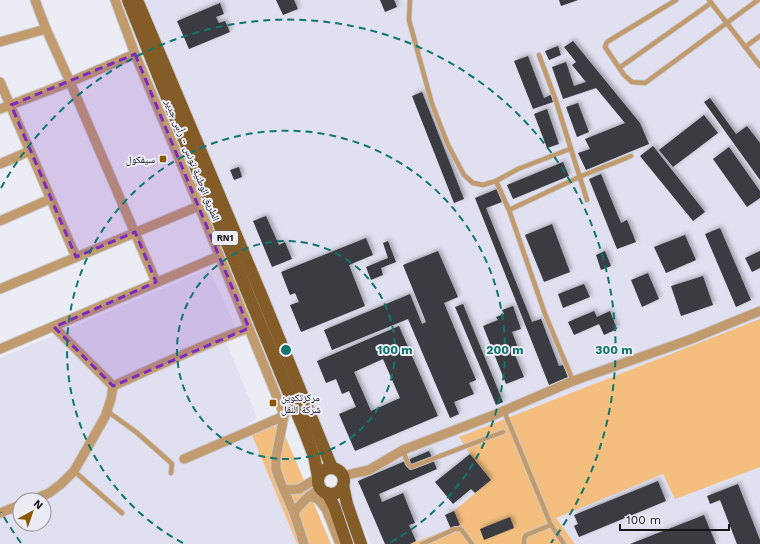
<svg xmlns="http://www.w3.org/2000/svg" width="760" height="544" viewBox="0 0 760 544" font-family="'Work Sans','Noto Naskh Arabic',sans-serif">
	<defs>
		<filter id="shadow"><feDropShadow dx="2.5" dy="-2.5" stdDeviation="2" flood-color="#0004"/></filter>
	</defs>
	<rect width="100%" height="100%" fill="#ececf4"/>
	<g fill="#e0e0f0" fill-rule="evenodd">
		<path d="M141,0H760V544H371Z"/>
		<path d="M209,269L236,328L223,334L257,418L248,424L297,544H0V358ZM20,500H44V524H20Z"/>
	</g>
	<g fill="#f4bf7e">
		<path d="M760,319V467L675,499L663,474L556,518L575,544H410L460,525L454,511L491,480L470,454L459,437Z"/>
		<path d="M280,424L331,544H297L252,435Z"/>
	</g>
	<g fill="#3b3b42" fill-rule="evenodd" filter="url(#shadow)">
		<path d="M276,0H294L298,9L283,15Z"/>
		<path d="M380,0H394L397,7L385,12Z"/>
		<path d="M559,0H578L561,6Z"/>
		<path d="M220,3L224,14L216,17L219,23L225,21L230,32L189,49L177,21Z"/>
		<path d="M573,41L640,123L649,144L586,170L578,153L590,149L585,139L625,123L596,88L563,99L552,67L566,62L574,86L586,82L572,65L576,62L564,47Z"/>
		<path d="M558,46L561,55L549,60L545,51Z"/>
		<path d="M528,56L544,98L551,95L553,102L533,109L514,61Z"/>
		<path d="M422,92L464,199L454,203L412,96Z"/>
		<path d="M710,98L736,134L747,126L760,143V180L704,102Z"/>
		<path d="M578,103L589,132L577,137L566,107Z"/>
		<path d="M547,109L559,144L547,148L534,114Z"/>
		<path d="M704,115L718,133L673,167L659,150Z"/>
		<path d="M653,146L705,212L693,221L640,156Z"/>
		<path d="M729,147L760,191V198L747,207L713,159Z"/>
		<path d="M563,162L569,176L513,199L507,185Z"/>
		<path d="M239,167L242,177L234,180L230,170Z"/>
		<path d="M601,174L621,223L627,220L636,242L617,249L589,179Z"/>
		<path d="M497,189L502,202L486,208L532,322L541,319L559,366L563,365L568,377L549,385L475,198Z"/>
		<path d="M266,216L279,245L285,242L292,259L272,267L253,221Z"/>
		<path d="M552,224L570,272L544,282L525,235Z"/>
		<path d="M720,228L751,300L736,307L705,234Z"/>
		<path d="M685,235L696,260L666,273L654,247Z"/>
		<path d="M366,238L373,255L349,265L365,306L301,332L290,305L299,302L295,293L290,295L281,272Z"/>
		<path d="M388,241L396,262L381,268L383,275L371,280L366,267L388,258L383,243Z"/>
		<path d="M438,251L458,297L444,303L476,380L469,383L474,394L454,402L459,414L450,418L408,319L332,350L324,330L410,294L422,324L426,322L403,265Z"/>
		<path d="M605,251L611,266L601,270L596,255Z"/>
		<path d="M760,251V268L752,272L745,258Z"/>
		<path d="M648,273L659,299L642,307L631,280Z"/>
		<path d="M703,276L713,305L681,316L671,286Z"/>
		<path d="M584,284L590,297L563,308L558,294Z"/>
		<path d="M463,304L503,402L496,405L455,307Z"/>
		<path d="M513,306L521,329L512,332L520,353L515,355L524,377L506,384L483,326L498,320L496,317L504,314L502,310Z"/>
		<path d="M594,311L597,317L610,311L617,329L604,335L599,324L574,335L568,322Z"/>
		<path d="M399,326L438,416L355,451L339,414L356,407L349,391L342,394L336,379L326,383L317,361ZM383,359L400,398L371,411L354,372Z"/>
		<path d="M429,451L437,469L379,494L382,502L403,493L415,523L409,525L416,541L410,544H385L358,481Z"/>
		<path d="M470,454L491,480L475,493L471,489L453,504L435,482Z"/>
		<path d="M658,481L666,501L579,537L574,526L578,524L574,515Z"/>
		<path d="M738,484L760,540V544H737L720,500L710,504L707,496Z"/>
		<path d="M454,511L460,525L451,529L445,515Z"/>
		<path d="M704,515L716,544H630Z"/>
		<path d="M510,517L514,528L484,540L480,529Z"/>
	</g>
	<g fill="none" stroke-linecap="round" stroke-linejoin="round">
		<defs>
			<g id="lane">
				<path d="M410,0L409,20L432,104L448,145L464,175L473,183L483,185L496,181L518,169L570,149"/>
				<path d="M676,0L607,42L605,47L624,75L632,82L645,83L758,0"/>
				<path d="M709,0L760,66"/>
				<path d="M745,47L760,36"/>
				<path d="M539,55L555,98L587,200"/>
				<path d="M619,68L711,3"/>
				<path d="M496,181L509,210L545,314L573,381"/>
				<path d="M509,210L579,177L631,156"/>
				<path d="M107,411L136,432L169,461L172,464L171,473"/>
				<path d="M504,411L551,525L526,535L524,539V544"/>
				<path d="M403,450L408,464L411,467L414,466L503,432"/>
				<path d="M74,471L122,513"/>
				<path d="M551,525L564,544"/>
				<path d="M422,544L455,529H461L472,544"/>
			</g>
			<g id="street">
				<path d="M35,0L46,29L70,82L156,282"/>
				<path d="M115,0L135,54L199,206L281,407L284,416L276,457V469L280,481L294,513L304,544"/>
				<path d="M0,42L46,29"/>
				<path d="M0,82L76,257"/>
				<path d="M0,109L70,82L135,54"/>
				<path d="M0,164L30,151"/>
				<path d="M0,221L50,199"/>
				<path d="M0,289L199,206"/>
				<path d="M54,327L113,386"/>
				<path d="M0,349L219,256"/>
				<path d="M113,386C158,366 203,344 249,328"/>
				<path d="M184,459L284,416"/>
				<path d="M342,476L369,470L403,450L494,415L573,381L689,340L760,311"/>
				<path d="M284,490L299,489L318,478"/>
				<path d="M309,496L318,499L326,509L340,544"/>
				<path d="M32,500L49,493L61,484L74,471L105,417L111,399L113,386"/>
				<path d="M0,513L20,505"/>
				<path d="M294,513C301,502 310,495 320,488"/>
			</g>
			<g id="primary">
				<path d="M128,0L161,83L304,430L314,456L318,477"/>
				<path d="M137,0L263,299L332,468"/>
				<circle cx="331" cy="481" r="13"/>
				<path d="M343,485L347,504L361,544"/>
				<path d="M327,493L334,506L347,544"/>
			</g>
		</defs>
		<use href="#lane" stroke="#cacad1" stroke-width="6"/>
		<use href="#street" stroke="#cacad1" stroke-width="11"/>
		<use href="#primary" stroke="#cacad1" stroke-width="14"/>
		<use href="#lane" stroke="#c19b6d" stroke-width="4.5"/>
		<use href="#street" stroke="#c19b6d" stroke-width="9"/>
		<use href="#primary" stroke="#845c27" stroke-width="12"/>
	</g>
	<path fill="#7b2cbf" fill-opacity="0.2" stroke="#7b2cbf" stroke-width="3" stroke-dasharray="8 5" stroke-linejoin="round" d="M135,54L249,328L113,386L54,327L156,282L135,232L76,257L11,105Z"/>
	<g fill="none" stroke="#0f766e" stroke-width="2" stroke-dasharray="7 5">
		<circle cx="286" cy="350" r="109"/>
		<path d="M183 543A219 219 0 1 1 389 543"/>
		<path d="M21 543A328 328 0 0 1 1 512M1 188A328 328 0 1 1 551 543"/>
	</g>
	<g fill="#8a5800" stroke="#ececf4" stroke-width="1.5">
		<rect x="159" y="155" width="8" height="8" rx="2"/>
		<rect x="269" y="399" width="8" height="8" rx="2"/>
	</g>
	<g text-anchor="middle" stroke-width="4" stroke-linejoin="round" paint-order="stroke">
		<rect fill="#ececf4" stroke="#56565a" stroke-width="1" x="212" y="231" width="26" height="14" rx="3"/>
		<g font-size="9" font-weight="bold" fill="#151518">
			<text x="225" y="241">RN1</text>
		</g>
		<g font-size="10" fill="#151518" stroke="#ececf4" text-anchor="end">
			<text x="155" y="163">سيفكول</text>
			<text x="281" y="401" text-anchor="start">مركزتكوين<tspan x="281" dy="12">شركة النقل</tspan></text>
		</g>
		<g font-size="10" fill="#151518" stroke="#ececf4">
			<text transform="translate(193 160) rotate(68)" y="4">الطريق الوطنية تونس - رأس جدير</text>
		</g>
	</g>
	<circle cx="286" cy="350" r="6" fill="#0f766e" stroke="#ececf4" stroke-width="2"/>
	<g font-size="12" text-anchor="middle" font-weight="bold" fill="#0f766e" stroke="#ececf4" stroke-width="4" stroke-linejoin="round" paint-order="stroke">
		<text x="395" y="354">100 m</text>
		<text x="505" y="354">200 m</text>
		<text x="614" y="354">300 m</text>
	</g>
	<g transform="translate(32 512) rotate(40)"><circle r="19" fill="#ececf4" stroke="#96969c"/>
	<path d="M0-3L7 15L0 10L-7 15Z" fill="#8a5800"/>
	<text y="-6" font-size="11" font-weight="bold" text-anchor="middle" fill="#151518">N</text>
	</g>
	<path d="M620 524v6h109v-6" fill="none" stroke="#151518" stroke-width="2"/>
	<text x="626" y="524" font-size="12" fill="#151518" stroke="#ececf4" stroke-width="3" paint-order="stroke">100 m</text>
</svg>
